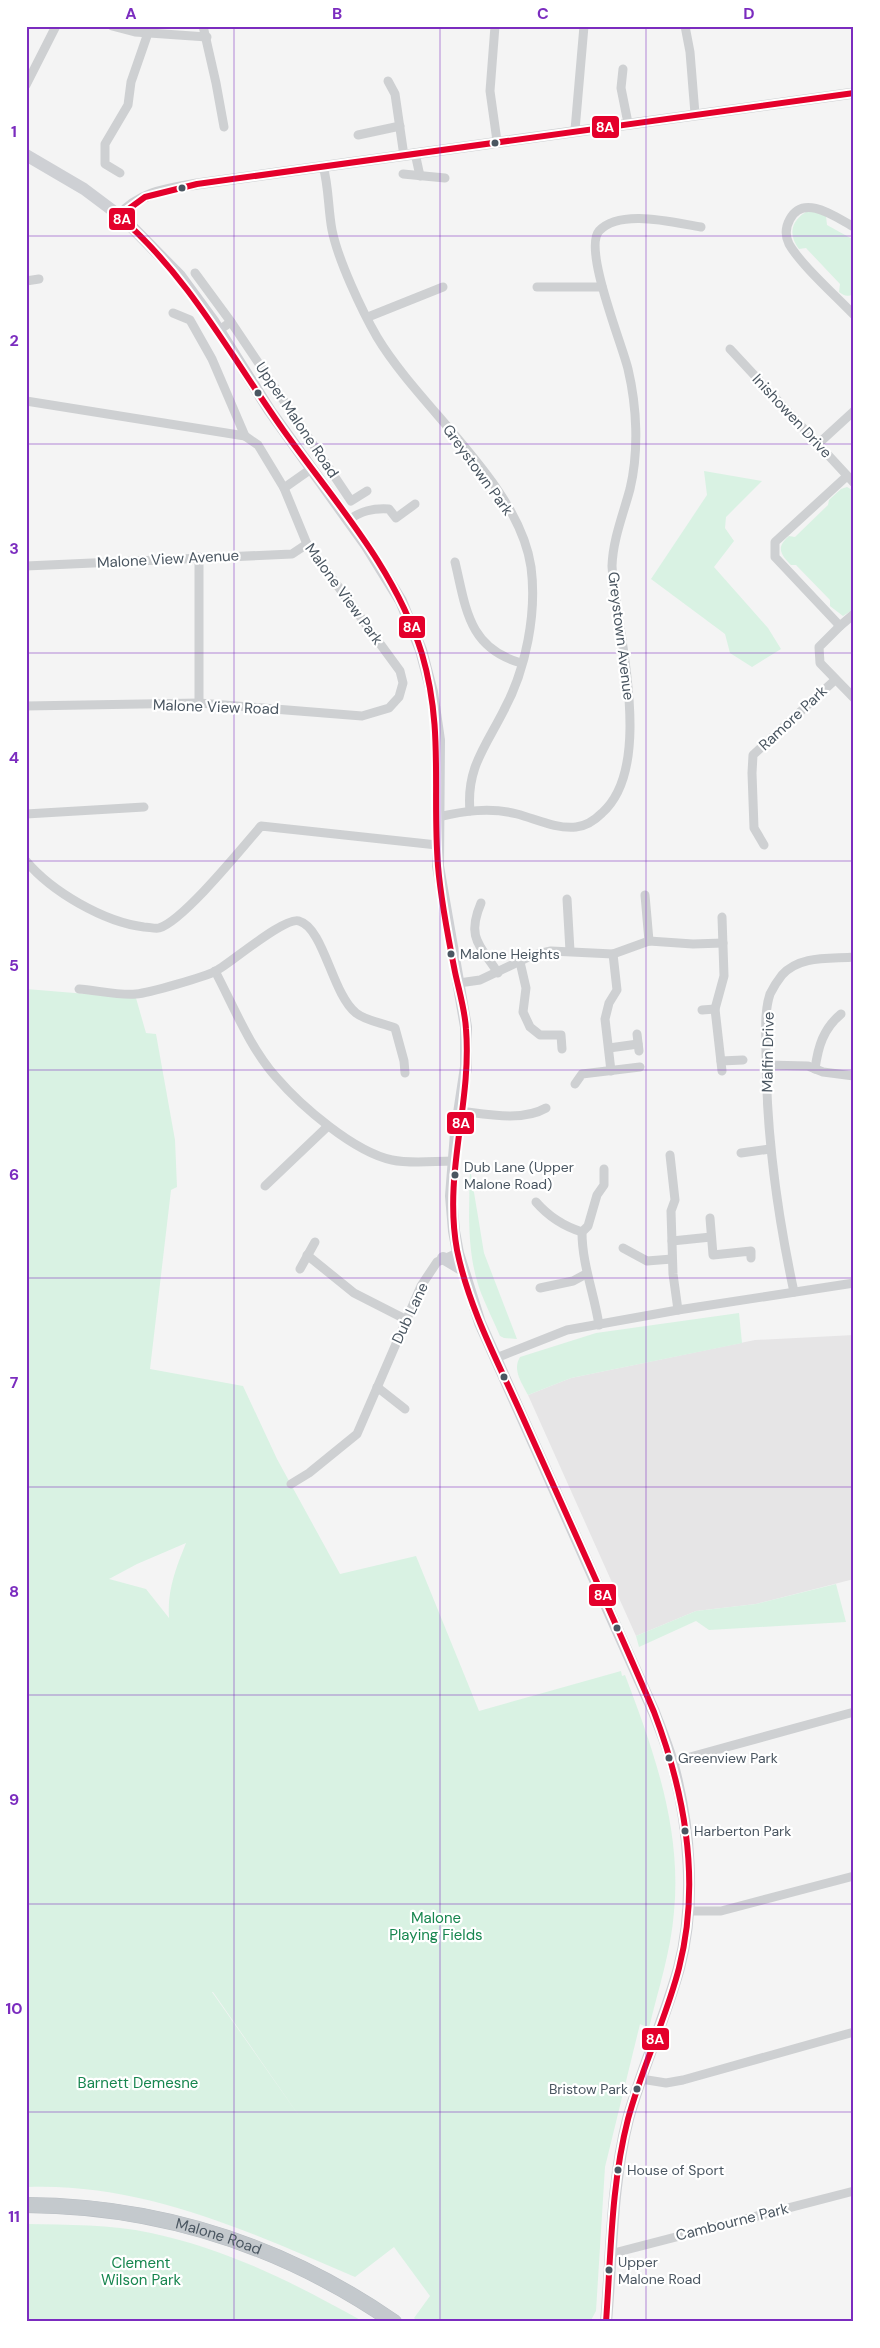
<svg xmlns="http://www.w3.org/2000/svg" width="880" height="2348" viewBox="0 0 880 2348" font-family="'DM Sans',sans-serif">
	<rect width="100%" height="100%" fill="#f4f4f4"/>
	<path fill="#e6e5e6" d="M854,1335V1579L756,1604L696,1611L636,1636L528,1395L571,1378L755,1340Z"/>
	<g fill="#d9f2e3" fill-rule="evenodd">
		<path d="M806,212H816L826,216L827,225L854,240V294C848,297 844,296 839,292L840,284L806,248L799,249C788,235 791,221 806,212Z"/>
		<path d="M704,471L762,481L726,517L725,528L734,541L714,567L768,628L781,649L752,667L730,653L725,634L651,579L707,495Z"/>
		<path d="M847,487L854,491V609L843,616L830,606V600L796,565H791C780,554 776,547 789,536L795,537L828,505L829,500L841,489Z"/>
		<path d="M26,989L136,998L146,1033L156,1034L175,1140L177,1187L171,1190L150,1369L243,1386L277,1459L340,1574L416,1556L479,1711L621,1671L622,1676L625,1675C654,1751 682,1829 674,1912C671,1951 658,1990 649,2028L640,2024L605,2167L596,2311L590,2322H419L414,2318L430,2296L394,2247L355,2277C251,2232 142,2182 26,2187ZM186,1543C176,1568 167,1590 169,1618L146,1589L109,1579L137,1564ZM212,1992H213L302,2120Z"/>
		<path d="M470,1168L484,1253L517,1339L504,1338L500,1336C494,1322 487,1308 481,1293C466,1253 469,1210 470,1168Z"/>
		<path d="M739,1313L742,1343L571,1378L528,1395C522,1383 512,1370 520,1357L596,1333Z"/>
		<path d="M836,1584L846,1622L709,1630L696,1621L639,1647L636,1636L696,1611L756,1604Z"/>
		<path d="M26,2224C68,2225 110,2224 151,2233C230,2250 294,2283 364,2322H26Z"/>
	</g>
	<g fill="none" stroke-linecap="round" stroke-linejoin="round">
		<defs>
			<g id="trunk">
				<path id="s1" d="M26,2205C160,2206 284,2246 394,2322"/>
			</g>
		</defs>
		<use href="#trunk" stroke="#b9bec3" stroke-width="16"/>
		<g stroke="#ced0d2" stroke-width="9">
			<path d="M112,26L135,32L207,37"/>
			<path d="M203,26L216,83L224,127"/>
			<path d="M495,26L490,91L497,141"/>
			<path d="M685,26L690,52L695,114"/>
			<path d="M623,69L621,88L628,123"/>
			<path d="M388,81L395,94L404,156"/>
			<path d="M26,85L56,26"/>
			<path d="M575,130L584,26"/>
			<path d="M358,135L400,126"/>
			<path d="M415,153L420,176"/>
			<path d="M323,166C329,187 328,209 332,230C338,260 362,311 377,337C420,409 519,484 531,567C537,613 526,669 504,710C486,746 466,768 470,811"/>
			<path d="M120,173L105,164V144L128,105L131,82L148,33"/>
			<path d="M403,174L445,178"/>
			<path d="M854,227C837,218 804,193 790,219C785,228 785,236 789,244C801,265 836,296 854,315"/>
			<path d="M195,273L231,322"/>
			<path d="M26,281L39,279"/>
			<path d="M537,287H602"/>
			<path d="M368,317L443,287"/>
			<path d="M219,330L231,322L351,501L367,491"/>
			<path d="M730,349L854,483"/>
			<path d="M26,401L245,436"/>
			<path d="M818,444L854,411"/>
			<path d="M847,476L775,542V557L840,626L854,614"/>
			<path d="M284,488L311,469"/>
			<path d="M348,520C362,511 372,508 389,509L396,518L415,504"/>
			<path d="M455,562C466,608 468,648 521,663"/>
			<path d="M26,566L292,554L307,544"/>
			<path d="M840,626L819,647L820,663L854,698"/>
			<path d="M199,703V557"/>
			<path d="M26,706L199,703L362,716L389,708L399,697L403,683L400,671L307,544L284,488L258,445L245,436L212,359L190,320L173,313"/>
			<path d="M26,814L144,807"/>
			<path d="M438,817C464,811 490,807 517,814C536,819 556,829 576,827C586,826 595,820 602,813C656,765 616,630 612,566C613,539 623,515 630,489C639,451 637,407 628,369C622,344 583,249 599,231C620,208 675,223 701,227"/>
			<path d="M764,845L754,828L752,773L753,755L835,680"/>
			<path d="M26,861C52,892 104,922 144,927C149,927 155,929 159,928C183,921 242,848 261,826L437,845"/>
			<path d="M645,895L649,941"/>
			<path d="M567,899L570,951"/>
			<path d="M481,903C466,938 480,945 498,973"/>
			<path d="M520,962L526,988L523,1012L530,1027L540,1035H561L562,1049"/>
			<path d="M215,971C233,1005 250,1048 276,1077C301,1106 354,1152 392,1160C411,1164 434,1161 453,1161"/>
			<path d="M459,983L480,980L533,955L551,951L613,954L649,941L693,944L723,943"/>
			<path d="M79,989C95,990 121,996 136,994C149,993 204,977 216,971C231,963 285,916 299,921C324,928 332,994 356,1013C366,1021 383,1023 395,1028L404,1061L405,1073"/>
			<path d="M702,1010L715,1009"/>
			<path d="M637,1034L639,1051"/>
			<path d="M609,1048L638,1044"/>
			<path d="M721,1061L743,1060"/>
			<path d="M766,1065L808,1066L823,1072L854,1076"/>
			<path d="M815,1069C818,1047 823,1029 841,1014"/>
			<path d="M611,1071L605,1019L609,1003L617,990L613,954"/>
			<path d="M722,1071L715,1009L724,976L722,917"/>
			<path d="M575,1084L582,1074L640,1067"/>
			<path d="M459,1111C485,1114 522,1122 546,1108"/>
			<path d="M741,1153L770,1149"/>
			<path d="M670,1155L675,1200L671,1211L673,1274L678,1310"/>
			<path d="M265,1186L328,1126"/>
			<path d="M536,1202C549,1217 563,1226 582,1232"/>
			<path d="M710,1218L713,1255L751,1251V1258"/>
			<path d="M672,1241L711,1237"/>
			<path d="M623,1248L647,1261L672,1259"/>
			<path d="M307,1255L354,1293L405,1319"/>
			<path d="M300,1269L315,1242"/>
			<path d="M540,1288L573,1281L586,1274"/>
			<path d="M794,1292C777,1213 766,1133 766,1051C766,1033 764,1012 770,994C773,988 778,980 782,975C800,955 830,959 854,957"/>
			<path d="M599,1325C594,1293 582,1264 582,1232L588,1226L597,1195L604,1185V1169"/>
			<path d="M496,1358L567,1330L678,1310L854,1283"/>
			<path d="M377,1387L405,1409"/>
			<path d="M291,1484L309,1473L357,1434L421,1286L437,1262L458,1253"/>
			<path d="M672,1762L854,1712"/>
			<path d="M687,1911H721L854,1876"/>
			<path d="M641,2079L666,2083L683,2080L854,2032"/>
			<path d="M610,2254L854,2191"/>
		</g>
		<path stroke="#ced0d2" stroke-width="11" d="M119,216C140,192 168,189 197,184L854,93"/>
		<g stroke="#ced0d4" stroke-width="12">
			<path d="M26,155L84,189L124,219L180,276L213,321L270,411L367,546L401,601L421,650L432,692L439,740L438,866L466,1027V1067L456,1133L451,1196L454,1231L458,1253L480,1323L654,1712C660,1728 667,1745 672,1762C690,1826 696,1904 679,1968C665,2019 642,2068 628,2119C611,2186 612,2254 606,2322"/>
			<path d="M443,1258L463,1270"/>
		</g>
		<use href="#trunk" stroke="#c4c9cd" stroke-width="15"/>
		<defs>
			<path id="bus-1" d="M606,2322C611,2254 611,2185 628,2119C642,2067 666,2019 679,1968C701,1882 685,1793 654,1712C612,1614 567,1516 523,1418C499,1364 469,1309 457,1250C443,1173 472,1104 466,1029C465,1010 459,991 455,972C448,937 441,902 438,866C432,791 444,729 422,654C396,569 334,501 284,431C230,355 190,278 119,216L145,197L197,184L854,93"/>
		</defs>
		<use href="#bus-1" stroke="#fff" stroke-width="10"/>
		<use href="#bus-1" stroke="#e4002b" stroke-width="6"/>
	</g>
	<path fill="none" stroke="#7b2cbf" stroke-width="1" stroke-opacity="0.55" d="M234,26V2322M440,26V2322M646,26V2322M26,236H854M26,444H854M26,653H854M26,861H854M26,1070H854M26,1278H854M26,1487H854M26,1695H854M26,1904H854M26,2112H854"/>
	<g fill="#4a5661" stroke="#fff" stroke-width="2">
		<circle cx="495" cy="143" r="4.5"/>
		<circle cx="182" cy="188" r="4.5"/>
		<circle cx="258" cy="393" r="4.5"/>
		<circle cx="451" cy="954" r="4.5"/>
		<circle cx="455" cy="1175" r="4.5"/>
		<circle cx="504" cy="1377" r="4.5"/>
		<circle cx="617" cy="1628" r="4.5"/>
		<circle cx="669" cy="1758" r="4.5"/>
		<circle cx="685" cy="1831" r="4.5"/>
		<circle cx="637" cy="2089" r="4.5"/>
		<circle cx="618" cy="2170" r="4.5"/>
		<circle cx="609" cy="2270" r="4.5"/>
	</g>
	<g text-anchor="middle" stroke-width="4.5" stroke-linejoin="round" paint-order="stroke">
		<g font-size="14" fill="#4a5661" stroke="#fff" text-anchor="start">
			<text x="460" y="959">Malone Heights</text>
			<text x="464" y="1172">Dub Lane (Upper<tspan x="464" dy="17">Malone Road)</tspan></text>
			<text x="678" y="1763">Greenview Park</text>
			<text x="694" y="1836">Harberton Park</text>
			<text x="628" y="2094" text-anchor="end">Bristow Park</text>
			<text x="627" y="2175">House of Sport</text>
			<text x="618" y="2267">Upper<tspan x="618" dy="17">Malone Road</tspan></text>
		</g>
		<g font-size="15" fill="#4a5661" stroke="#fff">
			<text transform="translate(792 416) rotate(47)" y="5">Inishowen Drive</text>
			<text transform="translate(297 420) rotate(56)" y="5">Upper Malone Road</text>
			<text transform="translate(478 470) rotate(54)" y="5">Greystown Park</text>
			<text transform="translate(168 559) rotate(-3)" y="5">Malone View Avenue</text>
			<text transform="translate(344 594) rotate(54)" y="5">Malone View Park</text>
			<text transform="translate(621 636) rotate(83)" y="5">Greystown Avenue</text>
			<text transform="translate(216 707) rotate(2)" y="5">Malone View Road</text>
			<text transform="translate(793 718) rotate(-43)" y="5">Ramore Park</text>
			<text transform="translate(768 1052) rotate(-89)" y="5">Malfin Drive</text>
			<text transform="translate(410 1313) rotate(-65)" y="5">Dub Lane</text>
			<text transform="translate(732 2222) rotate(-14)" y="5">Cambourne Park</text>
			<text dy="5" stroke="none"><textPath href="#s1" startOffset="196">Malone Road</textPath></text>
		</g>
		<g font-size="15" fill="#17864f" stroke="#fff">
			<text x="436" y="1923">Malone<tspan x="436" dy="17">Playing Fields</tspan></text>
			<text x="138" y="2088">Barnett Demesne</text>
			<text x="141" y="2268">Clement<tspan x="141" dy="17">Wilson Park</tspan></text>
		</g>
	</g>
	<g stroke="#fff" stroke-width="2">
		<rect x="591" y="115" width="29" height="24" rx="5" fill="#e4002b"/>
		<rect x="108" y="207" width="28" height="24" rx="5" fill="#e4002b"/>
		<rect x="398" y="615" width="28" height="24" rx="5" fill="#e4002b"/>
		<rect x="446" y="1111" width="29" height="24" rx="5" fill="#e4002b"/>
		<rect x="588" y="1583" width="29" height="24" rx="5" fill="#e4002b"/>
		<rect x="641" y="2027" width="29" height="24" rx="5" fill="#e4002b"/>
	</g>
	<g font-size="14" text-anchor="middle" font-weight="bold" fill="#fff">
		<text x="605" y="132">8A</text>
		<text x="122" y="224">8A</text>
		<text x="412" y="632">8A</text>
		<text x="461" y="1128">8A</text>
		<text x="603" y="1600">8A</text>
		<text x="655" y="2044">8A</text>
	</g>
	<rect width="880" height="2348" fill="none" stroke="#ffffff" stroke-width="55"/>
	<rect x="28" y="28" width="824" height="2292" fill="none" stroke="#7b2cbf" stroke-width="2"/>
	<g font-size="16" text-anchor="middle" font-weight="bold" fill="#7b2cbf">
		<text x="131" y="19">A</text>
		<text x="337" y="19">B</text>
		<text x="543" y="19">C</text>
		<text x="749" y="19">D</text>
		<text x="14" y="137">1</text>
		<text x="14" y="346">2</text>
		<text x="14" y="554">3</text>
		<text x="14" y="763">4</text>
		<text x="14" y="971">5</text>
		<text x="14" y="1180">6</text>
		<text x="14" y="1388">7</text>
		<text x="14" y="1597">8</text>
		<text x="14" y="1805">9</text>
		<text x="14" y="2014">10</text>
		<text x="14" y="2222">11</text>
	</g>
</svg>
